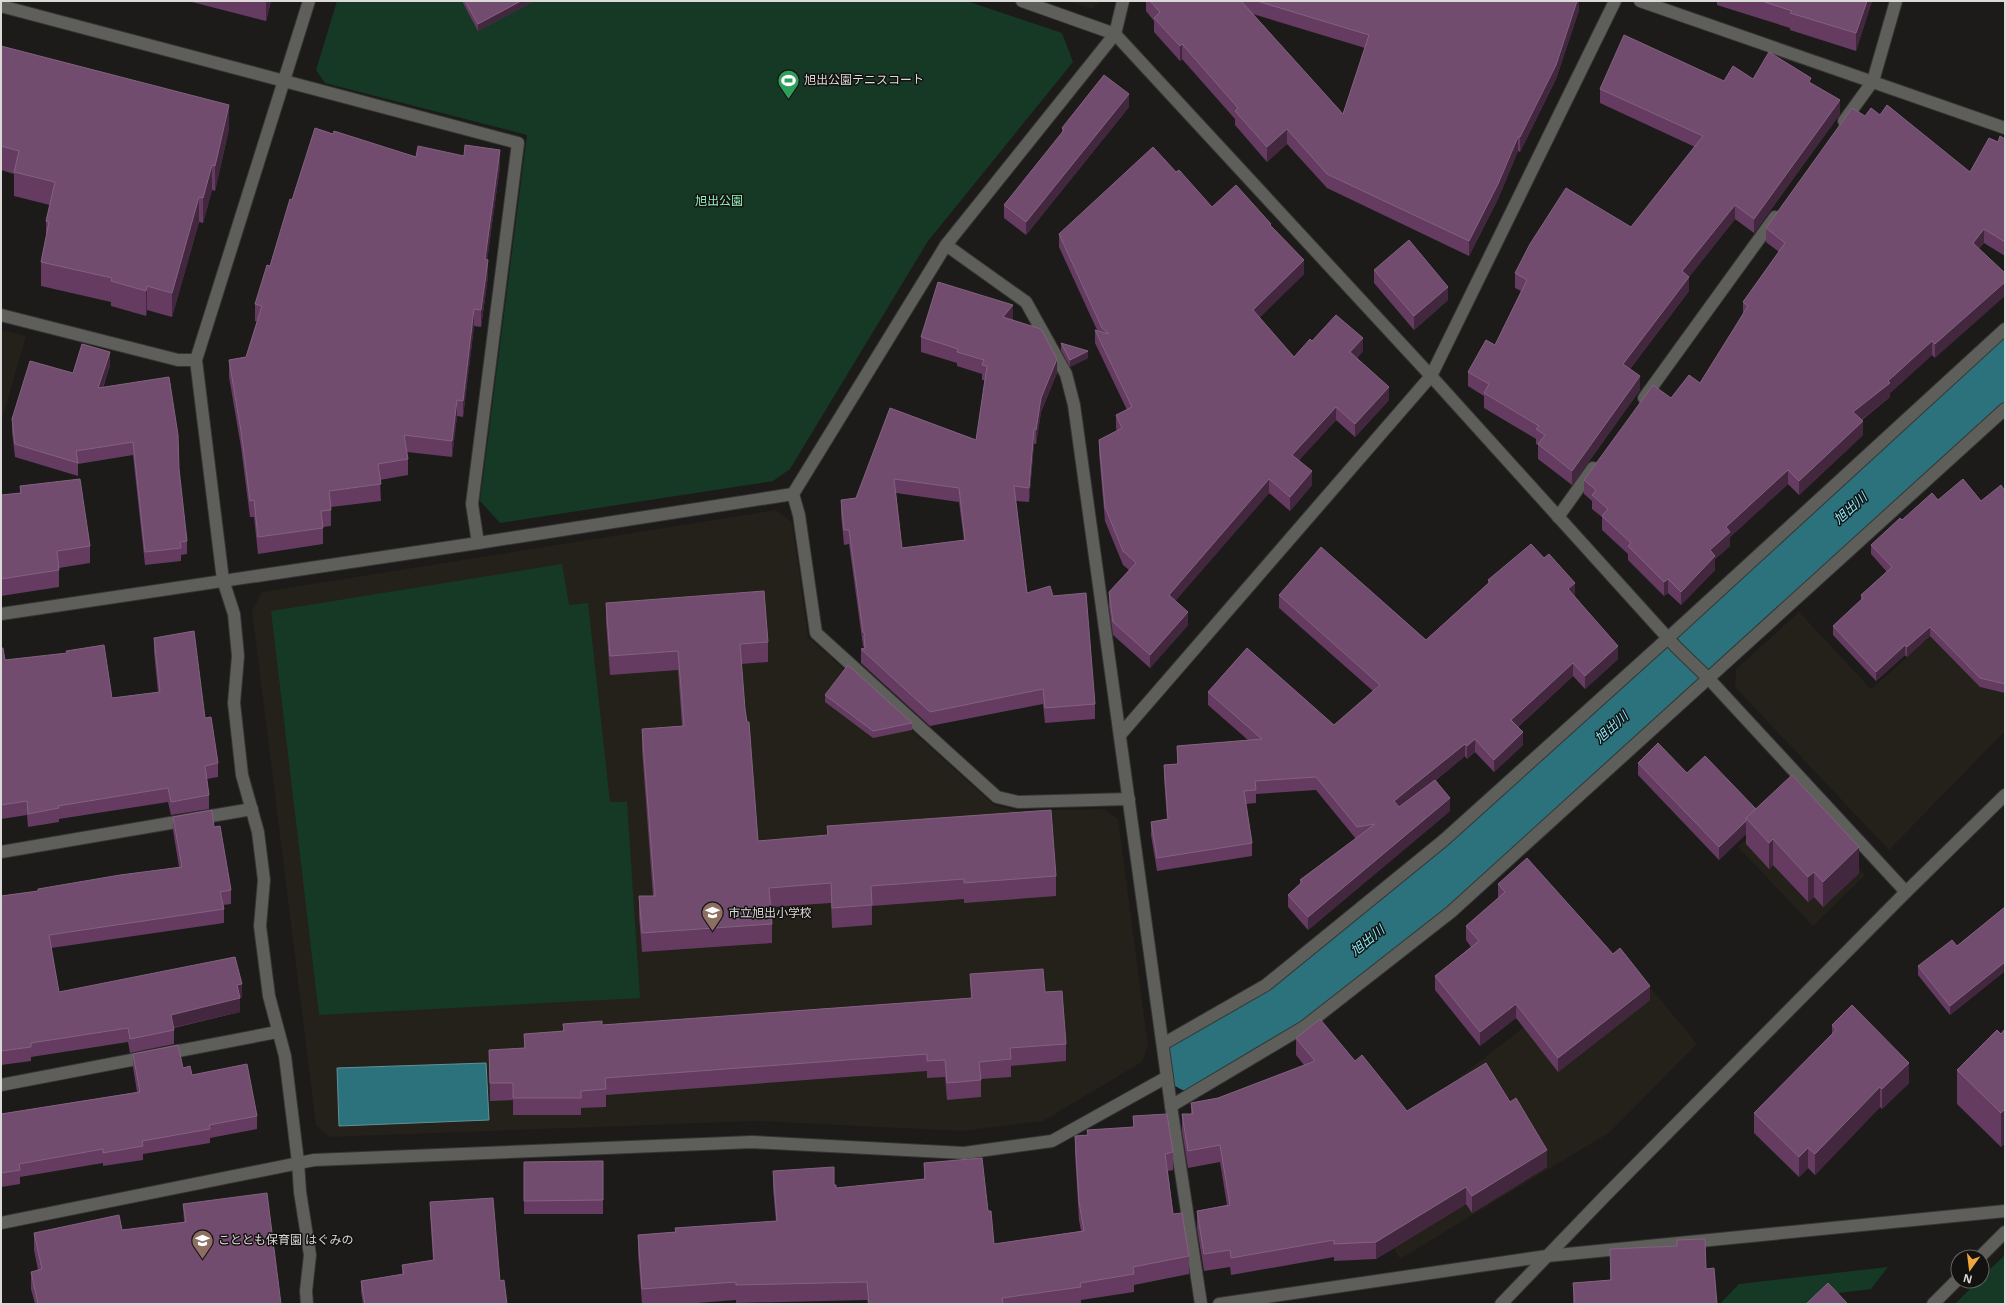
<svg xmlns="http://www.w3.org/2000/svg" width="2006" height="1305" viewBox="0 0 2006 1305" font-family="'Noto Sans','Noto Sans JP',sans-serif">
	<rect width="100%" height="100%" fill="#1c1b19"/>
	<g fill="#232119">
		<path d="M1068,1H1102L1092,9Z"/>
		<path d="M1,330L26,336L1,423Z"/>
		<path d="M776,510L792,522L808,637L994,805L1018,811L1105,809L1118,819L1148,1046L1142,1062L1043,1121L962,1131L759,1121L330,1137L316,1125L252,610L262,592Z"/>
		<path d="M2005,571V731L1889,850L1735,687L1736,669L1799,612L1871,689Z"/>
		<path d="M1793,795L1865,875L1813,926L1738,847Z"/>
		<path d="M1620,951L1697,1044L1610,1132L1400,1259L1345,1163L1487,1056Z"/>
	</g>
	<g fill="#163926">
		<path d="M337,1H967L1062,33L1073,62L928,241L790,469L773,481L500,523L480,501L527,135L325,83L316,70Z"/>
		<path d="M562,564L569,605L588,603L610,802H627L640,998L319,1015L271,611Z"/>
		<path d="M2005,1255V1304H1955L1978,1281H1982V1277Z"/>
		<path d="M1888,1267L1871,1289L1830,1294L1813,1304H1720L1739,1284Z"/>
	</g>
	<path fill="#2b727d" stroke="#609199" d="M486,1063L489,1120L339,1126L337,1068Z"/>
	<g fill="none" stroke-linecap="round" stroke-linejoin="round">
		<path stroke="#2b727d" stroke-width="67" d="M1195,1059L1286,1005L1468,858L2005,367"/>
		<defs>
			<g id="minor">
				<path d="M1022,1L1115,34L1431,376L1676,647L1709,679L1906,892"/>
				<path d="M1640,1L2005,128"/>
				<path d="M1,6L518,143L472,504L478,543"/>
				<path d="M1844,121L1873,81L1896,1"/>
				<path d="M946,245L1026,302L1066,374L1074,405L1171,1106L1201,1304"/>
				<path d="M1,315L178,360H196"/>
				<path d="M1644,398L1775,217"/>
				<path d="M793,494L799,515L816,633L997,797L1018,802L1129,799"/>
				<path d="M1558,517L1593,468"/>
				<path d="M1,614L478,543L793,494L946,245L1115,34L1123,1"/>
				<path d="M1120,735L1431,376L1615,1"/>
				<path d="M1,852L252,809"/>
				<path d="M1163,1044L1266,985L1444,840L1668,638L2005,329"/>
				<path d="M1,1085L277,1032"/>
				<path d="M1171,1106L1304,1027L1451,912L2005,409"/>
				<path d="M1,1223L314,1160L752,1142L964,1153L1052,1141L1167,1077"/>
				<path d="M1980,1257L2005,1232"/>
				<path d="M307,1304L306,1291L310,1255L300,1192L298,1162L285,1056L269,996L260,926L264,880L258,832L242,775L234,703L238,656L234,614L223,580L196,360L309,1"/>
				<path d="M1219,1304L1547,1256L2005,1211"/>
				<path d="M1501,1304L1606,1195L1906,892L2005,795"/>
				<path d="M1933,1304L1958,1279"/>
			</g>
		</defs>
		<use href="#minor" stroke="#363534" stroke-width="14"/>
		<use href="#minor" stroke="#5e5e5b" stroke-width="12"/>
	</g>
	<g fill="#653b62" fill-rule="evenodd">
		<path d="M188,1H271L266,21Z"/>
		<path d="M462,1H534L478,31Z"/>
		<path d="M1146,1H1579V10L1556,79L1520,152L1518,151L1498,199L1469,256L1327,188L1287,144L1267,162L1235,125V119L1182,59L1180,61L1154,32V21L1146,11ZM1253,14L1365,48L1343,114Z"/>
		<path d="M1717,1H1872L1856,51L1790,30V28L1717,5Z"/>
		<path d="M1,46L229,129L215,191L212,190L203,223L199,222L172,317L147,310L146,316L111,306V302L41,286V262L46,240V221L50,205L14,196V174L1,170Z"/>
		<path d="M1753,79L1811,83L1840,114L1754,233L1735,219L1689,277V291L1630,369L1640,390L1572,485L1538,459V445L1536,444V439L1484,408V396L1468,386V372L1495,345L1521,291L1515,288V273L1631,227L1695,147L1600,103V89L1724,81Z"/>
		<path d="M1129,107L1026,235L1004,218V205L1062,133V128Z"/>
		<path d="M1880,115L1970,172L1998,142L2005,139V256L1984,243L1979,248L1935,358L1932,355L1890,393V397L1862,420L1863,435L1799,495L1788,484L1730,537V546L1715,559V570L1681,605L1668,593L1664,596L1628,560V554L1602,530V517L1592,509V501L1584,494V480L1671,398L1700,383L1743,315V302L1779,252L1766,242V228L1865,116Z"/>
		<path d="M333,134L416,157L500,166L487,260L488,276L481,327L474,326L463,417L457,416L452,457L407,452L408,459V475L380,480L381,501L331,507V526L323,527V544L258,554L254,517H250L241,447L229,377V360L246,357L257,321H255V304L270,266L292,200Z"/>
		<path d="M1176,172L1212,207L1271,227L1304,274L1259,318L1294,357L1312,341L1363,351L1357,358L1389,400L1355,437L1336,420L1299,460L1312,485L1290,511L1269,493L1175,601L1188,625L1150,668L1113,635L1109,606V592L1129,570L1123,565L1105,521L1099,453V440L1117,431L1116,428V415L1127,410L1095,343V330H1097L1059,247V234Z"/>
		<path d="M1374,270L1448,300L1414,330L1374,283Z"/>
		<path d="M1013,319L1012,320L1057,373L1041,412L1036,444H1034L1029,502L1016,501L1027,593L1053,596L1095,704V719L1045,723L1043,704L930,726L861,663V649L864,648V647L863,646L849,544L844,545L841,514V500L856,498L890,408L976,440L985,380H982V374L957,366V363L921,352V337ZM896,493L959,502L964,540L902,548Z"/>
		<path d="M1061,343L1088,358L1070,367L1061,350Z"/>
		<path d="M110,365L103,388L179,469L187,541V554L181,555V561L145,565L133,455L78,464V476L15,457L12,432V419L73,373Z"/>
		<path d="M20,486L90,546V563L59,568V587L1,596V495L20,493Z"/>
		<path d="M2005,491V693L1980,687L1930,636L1907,657L1905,655L1876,681L1833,635V626L1861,600V595L1887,572L1871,554V545L1902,520L1938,500L1981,501Z"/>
		<path d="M1488,580L1575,596L1618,659L1585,689L1573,676L1518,727L1523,745L1494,772L1475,752L1467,759L1465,756L1436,780L1450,811L1308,930L1288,907V895L1300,884V880L1356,839L1316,790L1256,794V803L1246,804L1252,843V856L1157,871L1151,835V822L1167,819L1164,778V765L1177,764V746L1248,740L1208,705V692L1334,725L1373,691L1279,608V595L1426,640L1488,583Z"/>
		<path d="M606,603L768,642V662L741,664L745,709L758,841L827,835V826L1056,876V896L964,903V899L872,906V925L832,928L831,903L771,907L772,924V943L642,952L639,916V896H653L642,749V729L682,726L678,670L610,675L606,622Z"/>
		<path d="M154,638L205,718L218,763V777L207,779L209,795V809L171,815L168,802L59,819V822L28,827L27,815L1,819V648L5,660L112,698L158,692L154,652Z"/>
		<path d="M825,695L912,723V730L873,738L825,702Z"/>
		<path d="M1638,763L1687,773L1756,809L1859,873L1823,907L1814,897L1808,902L1773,865L1769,869L1746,844V834L1719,860L1638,775Z"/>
		<path d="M173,817L214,827L231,890V904L223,905L224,909V923L51,948L59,992L242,997L240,998V1012L174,1028V1044L130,1053L128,1042L31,1057V1061L1,1065V896L38,891L179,867L173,830Z"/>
		<path d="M1498,884L1650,1000L1558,1072L1516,1018L1480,1046L1435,990V976L1471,947L1466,940V926L1498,899Z"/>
		<path d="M2005,907V971L1950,1015L1918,975V966L1957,946Z"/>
		<path d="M970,974L1045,992L1066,1044V1061L1011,1066V1077L981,1079V1097L947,1100L945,1077L927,1078V1071L606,1095V1107L581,1108V1115H513V1100L490,1101L489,1050L524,1048V1034L563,1031V1024L602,1025L971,998Z"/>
		<path d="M1832,1025L1909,1083L1882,1109L1880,1107L1815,1175L1808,1168L1799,1177L1754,1133V1113L1832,1034Z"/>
		<path d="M2005,1029V1143L2001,1147L1957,1104V1070L2001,1034Z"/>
		<path d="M1296,1038L1355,1061L1407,1111L1547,1167L1472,1213L1466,1204L1376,1259L1334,1261V1257L1231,1275L1230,1267L1204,1271L1197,1228V1211L1227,1205L1220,1162L1188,1168L1182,1131V1114H1191V1103L1218,1098L1304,1065L1296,1055Z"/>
		<path d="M133,1054L183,1068L192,1075L257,1116V1129L210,1138V1143L143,1154V1160L103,1166V1163L20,1177V1184L1,1187V1114L137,1092L133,1067Z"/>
		<path d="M1133,1116L1173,1152V1170L1168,1171L1173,1214L1189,1256V1274L1134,1285V1292L1081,1300V1304H868L867,1300L736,1303V1300L684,1304H642L638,1253V1235L675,1232V1228L776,1221L773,1189V1171L834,1185L836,1188L924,1179V1163L988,1211L994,1244L1081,1231L1079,1220L1075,1154V1136L1087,1135L1133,1127Z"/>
		<path d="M603,1161V1214H524V1162Z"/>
		<path d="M430,1202L500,1281L507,1304H363L361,1292V1281L402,1274V1265L433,1260L430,1213Z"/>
		<path d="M183,1204L281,1304H35L31,1289V1272L38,1270L34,1250V1233L122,1230L184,1222Z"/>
		<path d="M1610,1249L1706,1269L1717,1304H1573V1283L1610,1280Z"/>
	</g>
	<g fill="#42273f">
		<path d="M266,1H271L266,21Z"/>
		<path d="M521,1H534L478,31V24Z"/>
		<path d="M1577,1H1579V10L1556,79L1520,152V137Z"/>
		<path d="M1867,1H1872L1856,51V33Z"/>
		<path d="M1182,44V59L1180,61V46Z"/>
		<path d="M1129,94V107L1026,235V222Z"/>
		<path d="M1840,100V114L1754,233V219Z"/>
		<path d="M229,105V129L215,191V166Z"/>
		<path d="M1287,129V144L1267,162V147Z"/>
		<path d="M1518,137V151L1498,199L1469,256V241Z"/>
		<path d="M500,150V166L485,276V259Z"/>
		<path d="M212,165V190L203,223V198Z"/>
		<path d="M199,197V222L172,317V293Z"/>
		<path d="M1735,205V219L1682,286V271Z"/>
		<path d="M1984,229V243L1973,256V243Z"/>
		<path d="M488,260V276L481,327V310Z"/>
		<path d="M1304,260V274L1253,324V310Z"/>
		<path d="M1689,277V291L1623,378V364Z"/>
		<path d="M2005,282V296L1935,358V344Z"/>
		<path d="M147,286V310L146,316V291Z"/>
		<path d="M1448,287V300L1414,330V316Z"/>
		<path d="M1013,305V319L1003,332V317Z"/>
		<path d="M474,309V326L463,417V401Z"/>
		<path d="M1363,338V351L1350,365V352Z"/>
		<path d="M1932,341V355L1890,393V397L1853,426V412Z"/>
		<path d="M1088,351V358L1070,367V360Z"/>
		<path d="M110,352V365L98,401V388Z"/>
		<path d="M1057,359V373L1041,412L1036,444V430L1041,398Z"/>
		<path d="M1640,376V390L1572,485V471Z"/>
		<path d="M1389,387V400L1355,437V424Z"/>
		<path d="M457,400V416L452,457V441Z"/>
		<path d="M1336,407V420L1292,468V455Z"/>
		<path d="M1863,421V435L1799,495V481Z"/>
		<path d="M1034,429V444L1029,502V488Z"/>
		<path d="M1788,470V484L1730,537V546L1715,559V570L1681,605V592L1726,527Z"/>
		<path d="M1312,471V485L1290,511V497Z"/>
		<path d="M1269,479V493L1169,608V595Z"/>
		<path d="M1668,579V593L1664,596V582Z"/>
		<path d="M1575,583V596L1568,602V589Z"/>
		<path d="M1188,612V625L1150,668V655Z"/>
		<path d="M1930,627V636L1907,657V647Z"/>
		<path d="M1905,645V655L1876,681V672Z"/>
		<path d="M1618,646V659L1585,689V676Z"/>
		<path d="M1573,663V676L1511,733V720Z"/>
		<path d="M1523,732V745L1494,772V760Z"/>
		<path d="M1475,739V752L1467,759V746Z"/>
		<path d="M1465,744V756L1394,814V801Z"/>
		<path d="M1450,798V811L1308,930V917Z"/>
		<path d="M1746,821V834L1719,860V847Z"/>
		<path d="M1773,839V865L1769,869V843Z"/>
		<path d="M1859,847V873L1823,907V882Z"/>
		<path d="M1814,872V897L1808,902V877Z"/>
		<path d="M2005,962V971L1950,1015V1006Z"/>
		<path d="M242,984V997L238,999L240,998V1012L171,1028V1015L237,985Z"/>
		<path d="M1650,986V1000L1558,1072V1058Z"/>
		<path d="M1516,1004V1018L1480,1046V1032Z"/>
		<path d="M1909,1063V1083L1882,1109V1089Z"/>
		<path d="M1880,1087V1107L1815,1175V1154Z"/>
		<path d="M2005,1109V1143L2001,1147V1113Z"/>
		<path d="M1808,1148V1168L1799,1177V1157Z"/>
		<path d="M1547,1150V1167L1472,1213V1196Z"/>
		<path d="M1466,1187V1204L1376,1259V1242Z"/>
	</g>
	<g fill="#724c6f" stroke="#82627f" fill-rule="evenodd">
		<path d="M465,1H521L478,24Z"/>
		<path d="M1150,1H1241L1343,114L1369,35L1257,1H1577L1556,65L1520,137H1518L1498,184L1469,241L1327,174L1287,129L1267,147L1235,111L1238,108L1182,44L1180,46L1154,18L1160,12Z"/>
		<path d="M1762,1H1867L1856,33L1790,13L1792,11Z"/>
		<path d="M1624,35L1724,81L1733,66L1753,79L1769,52L1811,78L1809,82L1840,100L1754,219L1735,205L1682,271L1689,277L1623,364L1640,376L1572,471L1538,444L1545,435L1536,429L1539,426L1484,393L1489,384L1468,372L1486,340L1495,345L1527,280L1515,273L1530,244L1566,188L1631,227L1703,136L1600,89Z"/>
		<path d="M1,46L229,105L215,166L212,165L203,198L199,197L172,293L147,286L146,291L111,281L112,278L41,262L49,222L46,221L55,182L14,172L19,151L1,146Z"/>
		<path d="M1104,75L1129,94L1026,222L1004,205L1064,130L1062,128Z"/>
		<path d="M1887,105L1970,172L1989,138L1998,142L2000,136L2005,139V242L1984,229L1973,243L2005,273V282L1935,344L1932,341L1888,381L1890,383L1853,412L1863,421L1799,481L1788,470L1726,527L1730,532L1710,550L1715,556L1681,592L1668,579L1664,582L1628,546L1631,543L1602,516L1608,509L1592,495L1596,490L1584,480L1653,385L1671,398L1689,375L1700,383L1748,306L1743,302L1785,243L1766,228L1852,108L1865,116L1871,108L1880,115Z"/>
		<path d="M315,128L333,134L334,131L416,157L418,146L464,156L465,145L500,150L485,259L488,260L481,310L474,309L463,401L457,400L452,441L404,435L408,459L378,464L381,484L329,491L331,510L321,511L323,528L258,537L254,500L250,501L241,431L229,360L246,357L262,306L255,304L267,265L270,266L290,199L292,200Z"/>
		<path d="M1153,147L1176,172L1179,170L1212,207L1236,185L1271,224L1270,225L1304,260L1253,310L1294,357L1310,339L1312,341L1336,315L1363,338L1350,352L1389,387L1355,424L1336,407L1292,455L1312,471L1290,497L1269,479L1169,595L1188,612L1150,655L1113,622L1109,592L1136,563L1123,551L1105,507L1099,440L1122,428L1116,415L1132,407L1095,330L1109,334L1102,328L1059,234Z"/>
		<path d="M1409,240L1448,287L1414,316L1374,270Z"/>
		<path d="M938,282L1013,305L1003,317L1041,329L1057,359L1041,398L1036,430L1034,429L1029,488L1014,486L1027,593L1050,586L1053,596L1086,593L1095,704L1045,708L1043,689L930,712L861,649L865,648L864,636L865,634L863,632L849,530H844L841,500L856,498L890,408L976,440L987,366L982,365L984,360L957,352L958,349L921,337ZM894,479L959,488L965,540L902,548Z"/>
		<path d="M1061,343L1088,351L1070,360Z"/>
		<path d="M82,344L110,352L98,388L169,377L178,435L179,469L187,541L180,542L181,548L145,552L133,442L76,451L78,463L15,444L12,419L30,361L73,373Z"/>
		<path d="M80,479L90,546L57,551L59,570L1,579V495L21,493L20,486Z"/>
		<path d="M1963,479L1981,501L2001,485L2005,491V684L1980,678L1930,627L1907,647L1905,645L1876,672L1833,626L1863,598L1861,595L1892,567L1871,545L1900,518L1902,520L1932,493L1938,500Z"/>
		<path d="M1531,544L1544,558L1549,554L1575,583L1568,589L1618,646L1585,676L1573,663L1511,720L1523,732L1494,760L1475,739L1467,746L1465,744L1394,801L1399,807L1435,780L1450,798L1308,917L1288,895L1302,882L1300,880L1375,824L1357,827L1316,777L1255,781L1256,790L1244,791L1252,843L1157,858L1151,822L1168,819L1164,765L1178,764L1177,746L1262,739L1208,692L1247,648L1334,725L1380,685L1279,595L1321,547L1426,640L1490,582L1488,580Z"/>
		<path d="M764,591L768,642L740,644L745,709L747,722H749L758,841L828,835L827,826L1051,810L1056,876L964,883V879L871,886L872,905L832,908L831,883L769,888L772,924L642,933L639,896H655L642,729L684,726L678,651L610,656L606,603Z"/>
		<path d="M194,631L205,718L211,717L218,763L205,766L209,795L171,802L168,788L58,806L59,808L28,814L27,801L1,805V648H3L5,660L67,653L66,651L104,645L112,698L160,692L154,638Z"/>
		<path d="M848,665L912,723L873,731L825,695Z"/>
		<path d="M1658,743L1687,773L1705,756L1756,809L1746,818V821L1719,847L1638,763Z"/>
		<path d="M1792,775L1859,847L1823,882L1814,872L1808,877L1773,839L1769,843L1746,818Z"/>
		<path d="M212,810L214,827L220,826L231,890L220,892L224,909L49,935L59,992L235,957L242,984L237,985L240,998L171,1015L174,1030L130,1039L128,1028L31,1043V1047L1,1051V896L38,891V889L120,875L182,867L173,817Z"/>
		<path d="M1527,858L1613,954L1620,948L1650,986L1558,1058L1516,1004L1480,1032L1435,976L1479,941L1466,926L1505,892L1498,884Z"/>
		<path d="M2005,907V962L1950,1006L1918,966L1952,940L1957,946Z"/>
		<path d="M1043,969L1045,992L1062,991L1066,1044L1010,1048L1011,1059L979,1062L981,1080L947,1083L945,1060L927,1061V1054L605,1078L606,1089L581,1091V1098H513V1083H490L489,1050L525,1048L524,1034L564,1031L563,1024L602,1021V1025L972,998L970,974Z"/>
		<path d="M1852,1005L1909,1063L1882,1089L1880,1087L1815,1154L1808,1148L1799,1157L1754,1113L1836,1030L1832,1025Z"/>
		<path d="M1320,1019L1355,1061L1362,1055L1407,1111L1486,1063L1510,1102L1516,1098L1547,1150L1472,1196L1466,1187L1376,1242L1334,1244V1240L1231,1258L1230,1250L1204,1254L1197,1211L1230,1205L1220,1145L1188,1151L1182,1114H1193L1191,1103L1218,1098L1315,1061L1296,1038Z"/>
		<path d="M2005,1029V1109L2001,1113L1957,1070L1997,1030L2001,1034Z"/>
		<path d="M178,1045L183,1068L190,1066L192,1075L247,1064L257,1116L209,1125L210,1129L142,1141L143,1146L103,1153V1149L19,1164L20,1170L1,1173V1114L140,1092L133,1054Z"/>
		<path d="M1167,1114L1173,1152L1165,1154L1173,1214L1182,1213L1189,1256L1133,1267L1134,1274L1080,1283L1081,1287L1002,1298L1003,1304H869L867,1282L736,1285V1282L642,1289L638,1235L676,1232L675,1228L777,1221L773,1171L834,1167V1185H836V1188L925,1179L924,1163L982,1158L988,1211H991L994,1244L1084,1231L1079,1202L1075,1136L1088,1135L1087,1130L1134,1127L1133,1116Z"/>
		<path d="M603,1161V1200L524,1201V1162Z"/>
		<path d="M267,1193L281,1304H38L31,1272L42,1269L34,1233L119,1215L122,1230L186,1222L183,1204Z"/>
		<path d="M493,1198L500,1281L504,1280L507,1304H365L361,1281L404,1274L402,1265L434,1260L430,1202Z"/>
		<path d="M1705,1239L1706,1269L1714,1268L1717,1304H1575L1573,1283L1611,1280L1610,1249L1677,1246V1240Z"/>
		<path d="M1828,1283L1848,1304H1806Z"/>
	</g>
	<defs>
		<symbol id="stadium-pin" viewBox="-11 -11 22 30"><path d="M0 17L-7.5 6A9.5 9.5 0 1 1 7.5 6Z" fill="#2e9e5b" stroke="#131210"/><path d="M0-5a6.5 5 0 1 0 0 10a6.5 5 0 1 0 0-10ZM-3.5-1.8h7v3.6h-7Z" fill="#fff"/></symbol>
		<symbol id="school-pin" viewBox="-11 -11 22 30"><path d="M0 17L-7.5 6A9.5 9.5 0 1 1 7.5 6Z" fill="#8d6e63" stroke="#131210"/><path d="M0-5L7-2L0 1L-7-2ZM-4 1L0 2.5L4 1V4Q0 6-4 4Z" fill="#fff"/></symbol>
	</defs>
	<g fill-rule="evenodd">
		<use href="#stadium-pin" x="776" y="68" width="25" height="34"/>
		<use href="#school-pin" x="700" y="900" width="25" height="34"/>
		<use href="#school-pin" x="190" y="1228" width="25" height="34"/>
	</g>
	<g text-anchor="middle" stroke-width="3" stroke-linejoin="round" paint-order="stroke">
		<g font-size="12" fill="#dbdad9" stroke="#131210" text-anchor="start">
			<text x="804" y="84">旭出公園テニスコート</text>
			<text x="728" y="917">市立旭出小学校</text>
			<text x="218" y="1244">こととも保育園 はぐみの</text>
		</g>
		<g font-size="12" fill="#92f3bc" stroke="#131210">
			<text x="719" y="205">旭出公園</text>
		</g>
		<g font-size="13" font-style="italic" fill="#8aedfd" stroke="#131210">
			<text transform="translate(1850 508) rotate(-42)" y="5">旭出川</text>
			<text transform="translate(1611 727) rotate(-42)" y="5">旭出川</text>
			<text transform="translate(1367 940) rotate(-39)" y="5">旭出川</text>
		</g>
	</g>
	<rect width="2006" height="1305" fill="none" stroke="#dbdad9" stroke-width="4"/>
	<g transform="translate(1970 1269) rotate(194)"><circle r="19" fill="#131210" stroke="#636260"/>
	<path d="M0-3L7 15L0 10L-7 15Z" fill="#f0a63f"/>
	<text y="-6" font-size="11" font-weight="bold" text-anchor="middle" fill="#dbdad9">N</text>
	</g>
</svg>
